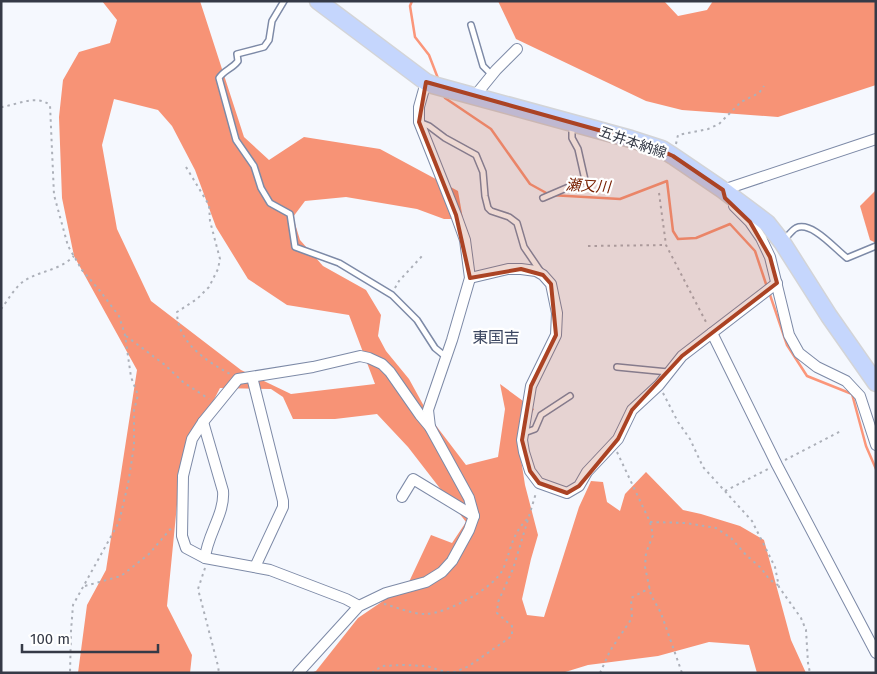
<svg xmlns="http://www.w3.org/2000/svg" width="877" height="674" viewBox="0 0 877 674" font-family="'Fira Sans','Noto Sans JP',sans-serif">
	<rect width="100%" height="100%" fill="#f5f8fe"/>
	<g fill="#f79376" fill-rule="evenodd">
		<path d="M102,1H200L244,137L269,160L304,137L380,149L458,191L463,219H444L417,209L346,197L305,201L293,217L300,240L323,266L366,290L381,315L378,336L386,351L409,379L431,419L466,465L498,457L505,409L500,384L534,409L518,440L525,485L538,535L531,559L522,599L527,615L544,617L579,507L591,481L603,482L607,502L620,511L625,494L646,472L683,510L701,514L740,526L764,540L791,640L806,673H757L749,645L709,642L658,656L588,665L562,673H311L316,671L358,618L408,584L431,535L452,543L466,522L408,447L377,414L335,419H293L283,397L271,389L220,388L181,464L167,606L192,655L190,673H78L87,605L106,570L137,370L74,256L62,198L59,117L63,80L79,52L110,43L117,20ZM114,99L158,110L172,126L195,170L216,227L248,279L287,305L349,315L375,384L291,394L241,370L151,301L117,229L102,145Z"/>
		<path d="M498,1H664L678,16L707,10L713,1H876V85L778,117L682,110L646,101L516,39Z"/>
		<path d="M876,190V243L870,240L860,206Z"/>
	</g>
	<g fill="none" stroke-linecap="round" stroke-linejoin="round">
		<g stroke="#fb967a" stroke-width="2.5">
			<path d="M412,1L410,6L415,37L429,55L439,81"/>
			<path d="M444,96L445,98L491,129L530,184L550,195L620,199L667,181L673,231L678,239L696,238L730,224L755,251L767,287"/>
			<path d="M769,292L787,345L807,376L852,394L866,446L876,469"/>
		</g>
		<defs>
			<g id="service">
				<path d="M284,1L272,21L269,40L264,47L237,54L238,61C232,69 224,70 219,78L236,140L254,166L261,188L270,203L290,214L295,247L339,263L392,295L417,320L435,348L446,357"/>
				<path d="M471,25L483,66L492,75"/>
				<path d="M419,122L429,126L445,138L476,155L483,172L485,196L488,208L491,211L509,217L517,223L524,247L541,272"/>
				<path d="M543,198L585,180L578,149L572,138V126"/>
				<path d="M784,240C787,237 792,230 796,228C812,221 834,248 847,258L876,246"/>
				<path d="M617,367L668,372"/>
				<path d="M524,433L535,429L541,415L570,396"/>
			</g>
			<g id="minor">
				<path d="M426,82L419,107V122L456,215L465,240L470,278L452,340L428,410L430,427"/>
				<path d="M474,97L496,70L517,49"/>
				<path d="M724,193L723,190L876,139"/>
				<path d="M734,206L750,222L761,238L770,257L789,335L799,353L817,367L846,381L860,396L876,445"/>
				<path d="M470,278L508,269H521L536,271L543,275L551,284L557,313L556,335L531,386L522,440L524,452L530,471L539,483L567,493L579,486L587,472L618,439L632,410L659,385L682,356L777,283"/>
				<path d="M712,333L777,465L876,653"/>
				<path d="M252,377L283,501V507L255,567"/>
				<path d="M203,422L223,491C225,514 207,535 205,558"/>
				<path d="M402,497L413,479L474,516"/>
				<path d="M298,673L359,606L386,593L426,582L442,572L452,561L469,530L474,516L469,498L430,427L420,415L390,372L382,364L369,358L360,356L313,367L238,379L203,422L192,439L183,476L182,536L186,548L205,558L270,570L346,599L359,606"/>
			</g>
			<path id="primary" d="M318,1L426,82L433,85L631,139L662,149L673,156L723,190L767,223L782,242L829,316L876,383"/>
		</defs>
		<use href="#service" stroke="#7d8aa7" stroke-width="8"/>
		<use href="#minor" stroke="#7d8aa7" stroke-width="12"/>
		<use href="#primary" stroke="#d3d4d7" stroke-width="19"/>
		<g stroke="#acb0b9" stroke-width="2" stroke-dasharray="2.5 4" stroke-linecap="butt">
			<path d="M1,107C18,105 35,94 50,105L54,195L68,246L82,270L100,291L119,316L125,335L131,377L138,395L134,410V446L128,484L119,522L73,605L71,631L70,673"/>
			<path d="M676,144L678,135L708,129L719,124L741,102L759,93L764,86"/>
			<path d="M186,167L209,205L210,221L220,259L218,269L209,287L197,299L177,312C177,342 206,361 230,374"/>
			<path d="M659,193L666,245L707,324"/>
			<path d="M588,246L666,245"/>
			<path d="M395,288L399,281L423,255"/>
			<path d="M1,309C8,300 15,287 24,281C41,270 59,271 74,256"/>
			<path d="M126,336L165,365L183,382L209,399"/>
			<path d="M663,393L678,422L690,439L703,467L752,521L775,567L779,587L801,618L806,630L808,663L810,673"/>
			<path d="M617,452L650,522L653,535L646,553L645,567L651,595L661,613L682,673"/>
			<path d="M785,460L841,431"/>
			<path d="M725,491L770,468"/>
			<path d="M650,522L686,523L716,528L731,538L746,555L761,568L769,579L779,586"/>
			<path d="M205,568L198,589L218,666L219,673"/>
			<path d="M85,586L121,576L149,554L173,526"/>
			<path d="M384,604C397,607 411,614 425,614C446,614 496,588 504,567C512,546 512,534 529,517"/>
			<path d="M372,673L382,666L402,665L427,666L445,672H455L469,666L512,636V626L497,613L498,602L513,569L536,493"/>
			<path d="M600,673L610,651L632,618L631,598L650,588"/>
		</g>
		<use href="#service" stroke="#fff" stroke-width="5"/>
		<use href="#minor" stroke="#fff" stroke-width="10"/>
		<use href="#primary" stroke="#c5d6fd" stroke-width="16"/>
	</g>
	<path fill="#ab4324" fill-opacity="0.2" stroke="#ab4324" stroke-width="4" stroke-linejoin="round" d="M426,82L645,143L673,156L723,190L725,198L750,222L770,257L777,283L682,356L632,410L618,439L579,486L567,493L539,483L530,471L522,440L531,386L556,335L551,284L543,275L521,269L470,278L456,215L419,122Z"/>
	<g text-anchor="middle" stroke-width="4.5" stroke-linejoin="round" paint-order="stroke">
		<g font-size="14" fill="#353a47" stroke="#fff">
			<text transform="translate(633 142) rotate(19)" y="5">五井本納線</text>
		</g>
		<g font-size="15" font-style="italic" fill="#782002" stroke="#fff">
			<text transform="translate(588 186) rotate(3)" y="5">瀬又川</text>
		</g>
		<g font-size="16" fill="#3a455f" stroke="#fff">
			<text x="496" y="343">東国吉</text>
		</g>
	</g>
	<rect width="877" height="674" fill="none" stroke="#353a47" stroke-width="5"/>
	<path d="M22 644v8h136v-8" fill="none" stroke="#353a47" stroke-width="2.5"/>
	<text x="30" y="644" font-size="15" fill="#353a47" stroke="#ffffff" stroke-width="4" paint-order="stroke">100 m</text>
</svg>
